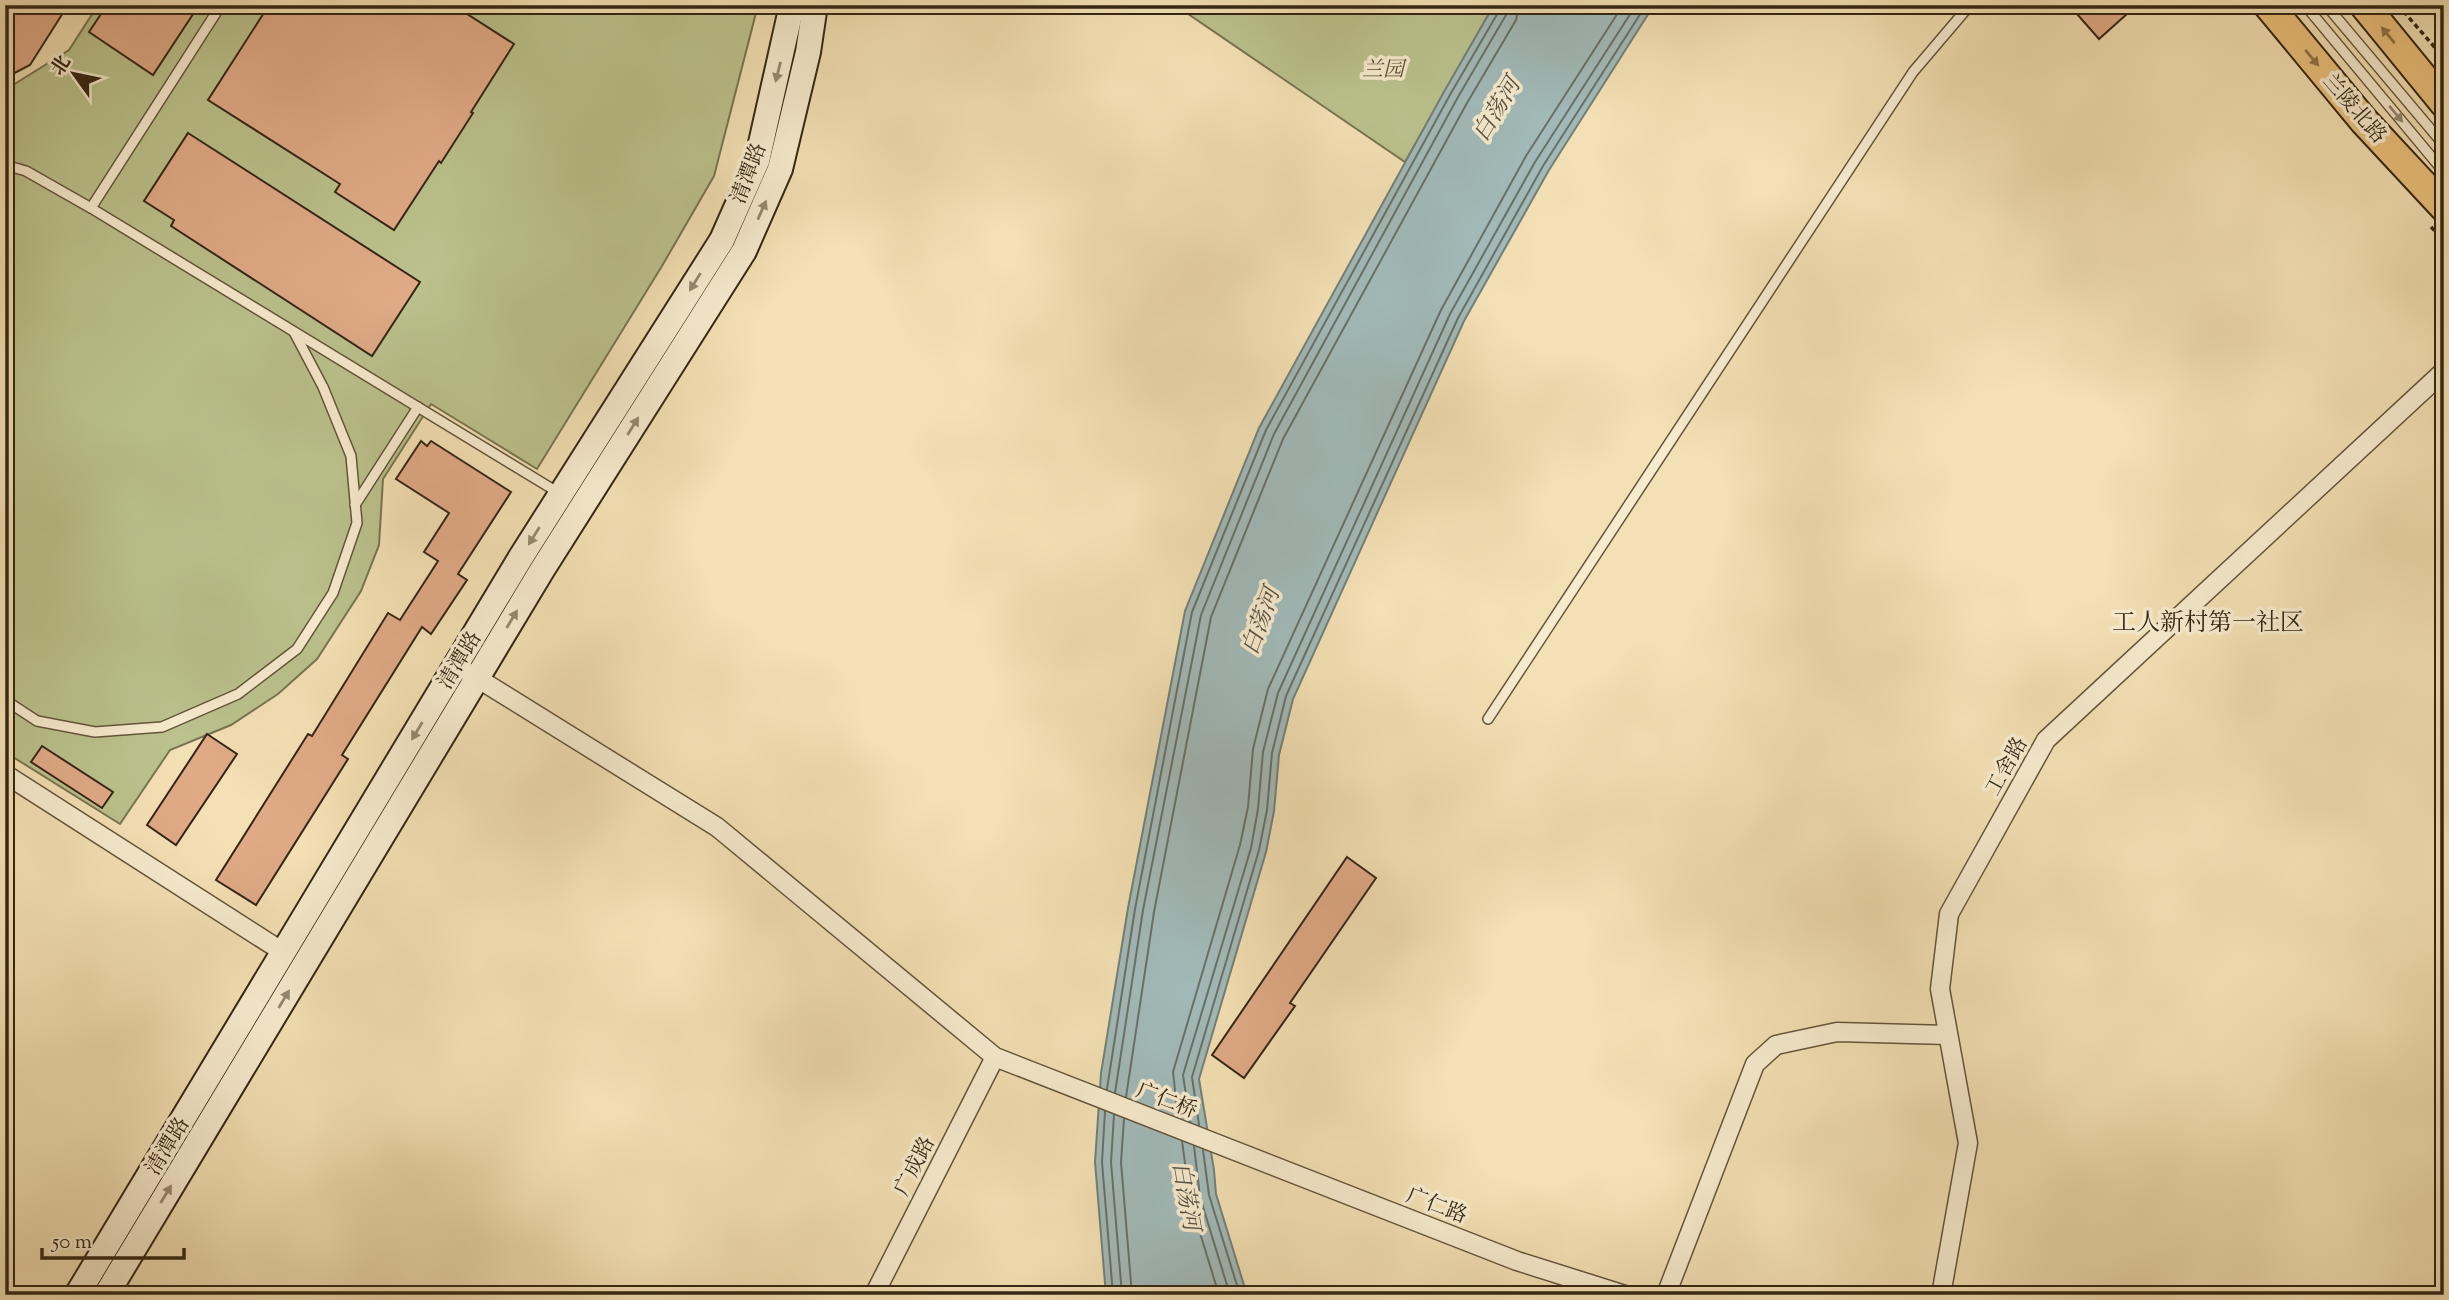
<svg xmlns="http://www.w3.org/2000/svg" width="2449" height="1300" viewBox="0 0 2449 1300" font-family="'Sorts Mill Goudy','Noto Serif SC',serif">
	<rect width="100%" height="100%" fill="#f3e0b4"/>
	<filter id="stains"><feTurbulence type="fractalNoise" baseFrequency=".00286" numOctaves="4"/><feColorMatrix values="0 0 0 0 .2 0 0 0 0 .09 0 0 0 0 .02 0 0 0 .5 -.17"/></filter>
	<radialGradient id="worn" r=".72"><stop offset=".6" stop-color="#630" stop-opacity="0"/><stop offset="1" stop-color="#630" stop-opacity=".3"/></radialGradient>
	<g fill="#bbc28d" stroke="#787450" stroke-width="2">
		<path d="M98,5H758L714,176L662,266L537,469L431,404L383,479L379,545L361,591L317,659L278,694L231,725L170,750L120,824L5,752V90L69,50Z"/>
		<path d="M1175,5H1494L1405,162Z"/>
	</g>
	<path fill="#a1bab9" stroke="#757f77" stroke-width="2" d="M1494,5H1654L1549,170L1464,321L1293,699L1279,755L1274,811L1266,852L1199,1079L1214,1170L1216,1194L1247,1295H1106L1095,1162L1101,1073L1128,908L1185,611L1259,428L1445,90Z"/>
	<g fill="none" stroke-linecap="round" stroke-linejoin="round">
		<g stroke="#6a7066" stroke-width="2">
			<path d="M1107,1089L1135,909L1192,612L1266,430L1451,93L1499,11L1500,5"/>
			<path d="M1115,1093L1143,910L1201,615L1274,434L1458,97L1506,15L1508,5"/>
			<path d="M1126,1097L1154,912L1211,617L1283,439L1467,103L1516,20L1519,5"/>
			<path d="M1105,1111L1102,1162L1113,1295"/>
			<path d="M1114,1115L1111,1162L1122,1295"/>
			<path d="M1178,1117L1173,1072L1240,845L1248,807L1253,749L1268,689L1441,310L1526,156L1623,5"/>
			<path d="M1124,1119L1121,1162L1132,1295"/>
			<path d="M1190,1122L1183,1075L1251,848L1258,809L1263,752L1278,693L1450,314L1535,162L1636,5"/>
			<path d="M1199,1125L1192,1077L1259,850L1267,810L1272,753L1286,696L1458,318L1543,166L1646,5"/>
			<path d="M1182,1141L1190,1200L1219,1295"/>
			<path d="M1194,1146L1200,1197L1230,1295"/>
			<path d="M1203,1150L1209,1195L1240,1295"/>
		</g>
	</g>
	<g fill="#e0aa87" stroke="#342613" stroke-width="2">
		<path d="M20,5H68L30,65L5,78V28Z"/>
		<path d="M107,5H199L153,75L89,32Z"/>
		<path d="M269,5H453L514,44L471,112L473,113L441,163L439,161L394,230L335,192L340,184L208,100Z"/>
		<path d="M2069,5H2137L2099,39Z"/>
		<path d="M188,133L420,282L372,356L171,226L174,220L144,201Z"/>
		<path d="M421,441L427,446L431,441L511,492L458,574L467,580L431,634L422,627L342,755L348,759L256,905L216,880L308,734L312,736L388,613L400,620L438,561L424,552L449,513L396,479Z"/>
		<path d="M207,734L237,754L176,845L147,825Z"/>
		<path d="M42,746L113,792L102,808L31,762Z"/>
		<path d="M1347,857L1376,878L1290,1003L1295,1006L1244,1078L1212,1055Z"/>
	</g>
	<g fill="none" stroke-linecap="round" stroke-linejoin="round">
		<defs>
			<g id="lane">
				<path d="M2305,5L2444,172"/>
				<path d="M2326,5L2444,145"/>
				<path d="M5,165L26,171L91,208L559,493"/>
				<path d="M91,208L221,5"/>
				<path d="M355,505L418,407"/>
				<path d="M5,700L37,721L95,732L162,727L238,694L297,649L333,593L357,523L351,456L323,387L294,332"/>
				<path d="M1488,719L1913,72L1970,5"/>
			</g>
			<g id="street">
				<path d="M469,673L717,827L995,1057L1517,1261L1625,1295"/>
				<path d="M5,774L283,952"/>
				<path d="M874,1295L995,1057"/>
				<path d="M1666,1295L1755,1064L1776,1045L1837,1032L1948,1035"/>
				<path d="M1941,1295L1968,1143L1940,989L1949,914L2046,740L2444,371"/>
			</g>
			<g id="secondary">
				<path d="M77,1295L521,557L722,240L757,161L792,5"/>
				<path d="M106,1295L542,570L744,251L780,169L808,52L815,5"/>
			</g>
			<g id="primary">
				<path d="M2268,5L2364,121L2444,207"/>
				<path d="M2364,5L2444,103"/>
			</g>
		</defs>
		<use href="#lane" stroke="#64543b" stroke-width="12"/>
		<use href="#street" stroke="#64543b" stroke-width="21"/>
		<use href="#secondary" stroke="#342613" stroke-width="28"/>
		<use href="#primary" stroke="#342613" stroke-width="32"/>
		<g stroke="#342613" stroke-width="3.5" stroke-dasharray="5 3.5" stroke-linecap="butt">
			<path d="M2398,5L2444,58"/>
			<path d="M2431,227L2444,240"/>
		</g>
		<use href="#lane" stroke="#f7ebce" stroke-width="9"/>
		<use href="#street" stroke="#f7ebce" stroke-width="18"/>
		<use href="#secondary" stroke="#f7ebce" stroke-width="24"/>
		<use href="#primary" stroke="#eac07a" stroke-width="28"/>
	</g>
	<defs><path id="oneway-solid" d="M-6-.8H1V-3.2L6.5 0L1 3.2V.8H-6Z" transform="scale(1.75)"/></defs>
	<g fill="#8f7346">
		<use href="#oneway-solid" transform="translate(2388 35) rotate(-129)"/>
		<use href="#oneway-solid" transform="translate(2312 58) rotate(50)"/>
	</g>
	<g fill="#968870">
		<use href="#oneway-solid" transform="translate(778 72) rotate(104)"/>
		<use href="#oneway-solid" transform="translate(2396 114) rotate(50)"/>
		<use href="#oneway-solid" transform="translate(762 210) rotate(-66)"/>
		<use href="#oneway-solid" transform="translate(695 282) rotate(122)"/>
		<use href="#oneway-solid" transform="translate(633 426) rotate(-58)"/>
		<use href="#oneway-solid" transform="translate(534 536) rotate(122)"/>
		<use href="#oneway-solid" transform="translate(512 619) rotate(-59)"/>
		<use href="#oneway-solid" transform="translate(417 731) rotate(121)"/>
		<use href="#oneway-solid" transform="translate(284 999) rotate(-59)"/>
		<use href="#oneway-solid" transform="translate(166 1194) rotate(-59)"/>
	</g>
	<g text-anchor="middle" stroke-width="7" stroke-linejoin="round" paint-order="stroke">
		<g font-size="21" font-style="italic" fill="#564d32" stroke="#f7ebce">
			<text x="1383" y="76">兰园</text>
		</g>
		<g font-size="21" fill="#342613" stroke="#f7ebce">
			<text transform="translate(2355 108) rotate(49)" y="7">兰陵北路</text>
			<text transform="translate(748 173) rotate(-69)" y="7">清潭路</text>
			<text transform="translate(459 660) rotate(-59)" y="7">清潭路</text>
			<text transform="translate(2006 766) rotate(-61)" y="7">工舍路</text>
			<text transform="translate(1167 1100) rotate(21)" y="7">广仁桥</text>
			<text transform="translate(167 1146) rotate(-59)" y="7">清潭路</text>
			<text transform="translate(914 1166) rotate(-63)" y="7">广成路</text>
			<text transform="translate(1437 1205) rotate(21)" y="7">广仁路</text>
		</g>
		<g font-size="23" font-style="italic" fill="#555245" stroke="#f7ebce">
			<text transform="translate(1496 109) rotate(-59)" y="8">白荡河</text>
			<text transform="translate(1260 621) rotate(-70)" y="8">白荡河</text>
			<text transform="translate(1187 1196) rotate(80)" y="8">白荡河</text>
		</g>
		<g font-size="24" fill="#342613" stroke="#f7ebce">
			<text x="2208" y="630">工人新村第一社区</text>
		</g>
	</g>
	<rect width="2449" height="1300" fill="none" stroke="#f3e0b4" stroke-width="28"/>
	<rect x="7" y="7" width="2435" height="1286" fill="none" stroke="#342613" stroke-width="3.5"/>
	<rect x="14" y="14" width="2421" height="1272" fill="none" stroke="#342613" stroke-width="2"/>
	<g transform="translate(74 74) rotate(303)" stroke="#f7ebce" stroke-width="5" paint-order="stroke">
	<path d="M0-5L12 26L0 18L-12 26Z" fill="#342613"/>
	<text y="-10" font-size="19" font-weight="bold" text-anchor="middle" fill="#342613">北</text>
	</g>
	<path d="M42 1248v10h142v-10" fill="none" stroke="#342613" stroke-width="3.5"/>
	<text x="52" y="1248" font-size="21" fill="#342613" stroke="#f7ebce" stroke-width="5" paint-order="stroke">50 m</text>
	<rect width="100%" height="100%" filter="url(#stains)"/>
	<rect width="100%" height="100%" fill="url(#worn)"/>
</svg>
